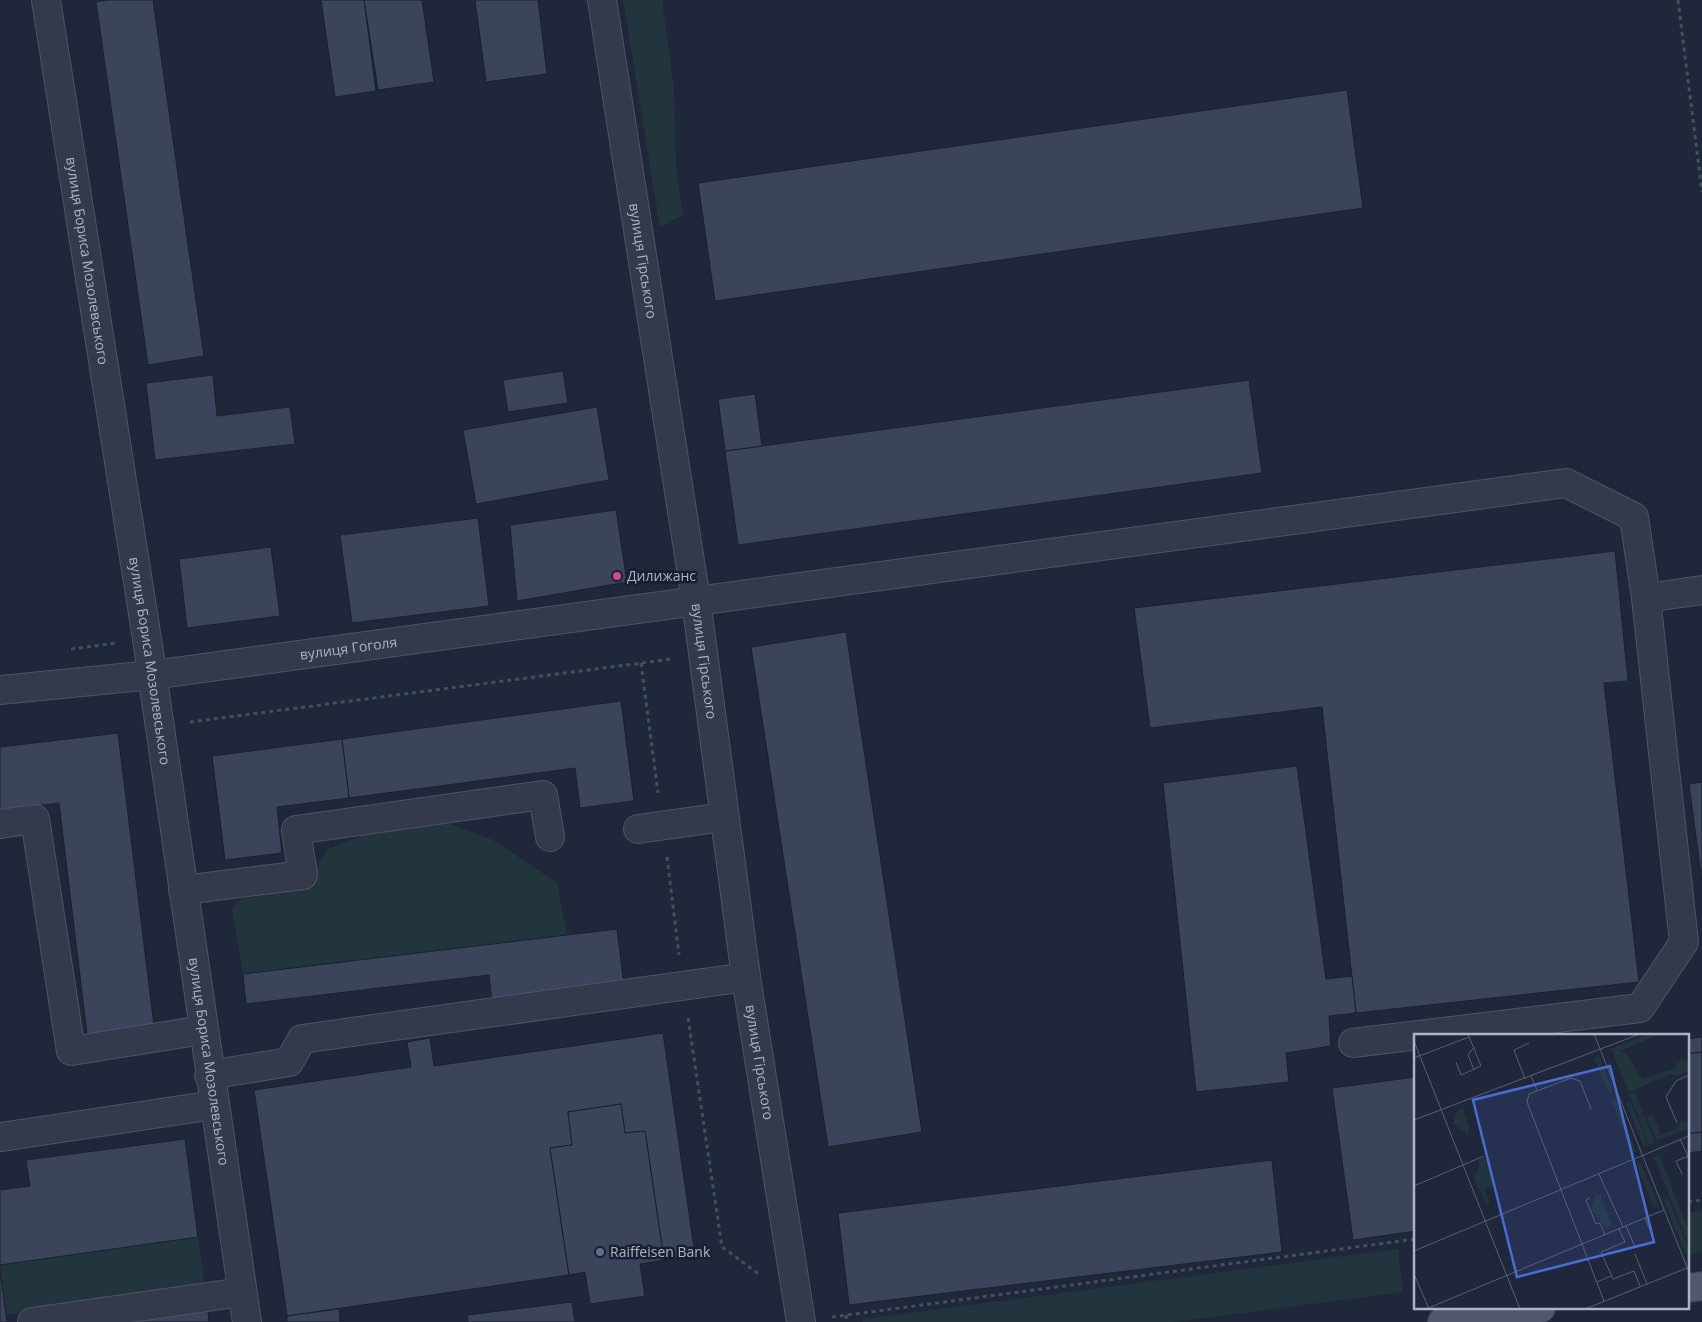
<svg xmlns="http://www.w3.org/2000/svg" width="1702" height="1322" viewBox="0 0 1702 1322" font-family="'Open Sans',sans-serif">
	<rect width="100%" height="100%" fill="#20273b"/>
	<g fill="#22353c">
		<path d="M623,0H662L674,88L676,166L683,215L660,227Z"/>
		<path d="M436,819L493,840L557,883L567,935L243,974L232,909L243,898L288,891L312,874L328,849L366,834Z"/>
		<path d="M1702,1211V1252L1688,1254V1213Z"/>
		<path d="M198,1237L205,1287L6,1315L0,1265Z"/>
		<path d="M1398,1249L1403,1292L1174,1322H863V1319Z"/>
	</g>
	<g fill="#3c445b" stroke="#1b2131">
		<path d="M108,0H153L204,356L148,365L96,2Z"/>
		<path d="M321,0H364L376,91L335,97Z"/>
		<path d="M364,0H422L434,82L378,90Z"/>
		<path d="M475,0H538L547,74L486,82Z"/>
		<path d="M1347,90L1363,208L715,301L698,183Z"/>
		<path d="M563,371L568,403L508,412L503,380Z"/>
		<path d="M213,375L217,416L290,407L295,444L155,460L146,383Z"/>
		<path d="M1249,380L1262,473L738,545L725,451Z"/>
		<path d="M755,394L762,446L725,451L718,399Z"/>
		<path d="M597,407L609,480L476,504L463,430Z"/>
		<path d="M616,510L627,582L517,601L510,525Z"/>
		<path d="M478,518L489,606L352,623L340,535Z"/>
		<path d="M271,547L280,616L187,628L179,559Z"/>
		<path d="M1615,551L1628,681L1604,683L1639,982L1356,1013L1322,707L1150,728L1134,608Z"/>
		<path d="M846,632L922,1132L828,1147L751,647Z"/>
		<path d="M621,701L634,801L580,808L575,768L349,798L342,739Z"/>
		<path d="M118,733L154,1026L87,1034L59,803L0,811V747Z"/>
		<path d="M342,739L349,798L277,807L282,853L225,860L212,756Z"/>
		<path d="M1297,766L1326,979L1352,976L1356,1013L1329,1016L1331,1046L1286,1053L1289,1082L1196,1092L1163,783Z"/>
		<path d="M1702,782V882L1689,784Z"/>
		<path d="M617,929L624,986L492,1002L489,975L246,1004L243,974Z"/>
		<path d="M663,1033L695,1255L664,1260L645,1131L625,1133L621,1104L568,1112L572,1145L550,1148L569,1275L287,1316L254,1090L411,1067L407,1042L430,1038L434,1066Z"/>
		<path d="M1702,1037V1052L1688,1054V1039Z"/>
		<path d="M1702,1052V1132L1688,1134V1054Z"/>
		<path d="M1416,1077V1231L1353,1240L1332,1088Z"/>
		<path d="M621,1104L625,1133L645,1131L664,1260L640,1264L645,1296L590,1304L585,1272L569,1275L550,1148L572,1145L568,1112Z"/>
		<path d="M1702,1132V1151L1688,1153V1134Z"/>
		<path d="M185,1139L198,1237L0,1265V1190L30,1186L26,1160Z"/>
		<path d="M1272,1160L1282,1252L849,1305L838,1213Z"/>
		<path d="M0,1270L6,1315L7,1322H0Z"/>
		<path d="M572,1302L575,1322H468L467,1315Z"/>
		<path d="M339,1309L340,1322H287V1316Z"/>
		<path d="M208,1311L209,1322H127Z"/>
	</g>
	<g fill="none" stroke-linecap="round" stroke-linejoin="round">
		<defs>
			<g id="minor">
				<path id="s1" d="M46,0L147,639L247,1322"/>
				<path id="s2" d="M602,0L696,600L746,977L801,1322"/>
				<path d="M1646,598L1702,590"/>
				<path id="s3" d="M0,690L152,675L1566,483L1634,517L1646,598L1684,942L1640,1008L1353,1043"/>
				<path d="M0,824L35,819L71,1051L203,1030"/>
				<path d="M638,829L724,817"/>
				<path d="M183,890L303,875L296,830L543,795L550,837"/>
				<path d="M209,1075L289,1062L302,1039L746,977"/>
				<path d="M1,1137L214,1105"/>
				<path d="M32,1322L242,1292"/>
			</g>
			<g id="major">
				<path d="M1688,1288L1702,1286"/>
				<path d="M1442,1322L1541,1308"/>
			</g>
		</defs>
		<use href="#minor" stroke="#4e5465" stroke-width="30"/>
		<use href="#major" stroke="#3d4354" stroke-width="30"/>
		<g stroke="#405259" stroke-width="3" stroke-dasharray="4 4" stroke-linecap="butt">
			<path d="M1678,0L1702,192"/>
			<path d="M71,649L117,643"/>
			<path d="M641,663L658,793"/>
			<path d="M190,722L672,659"/>
			<path d="M667,857L679,955"/>
			<path d="M688,1018L722,1247L760,1275"/>
			<path d="M1688,1202L1702,1200"/>
			<path d="M846,1315L847,1322"/>
			<path d="M832,1317L1416,1239"/>
		</g>
		<use href="#minor" stroke="#343a4b" stroke-width="28"/>
		<use href="#major" stroke="#51586b" stroke-width="28"/>
	</g>
	<circle fill="#d1479c" stroke="#191f2f" stroke-width="2" cx="617" cy="576" r="5"/>
	<circle fill="#5c6f8a" stroke="#191f2f" stroke-width="2" cx="600" cy="1252" r="5"/>
	<g text-anchor="middle" stroke-width="5" stroke-linejoin="round" paint-order="stroke">
		<g font-size="14" fill="#aeb4c7" stroke="#191f2f">
			<text dy="5" stroke="none"><textPath href="#s1" startOffset="264">вулиця Бориса Мозолевського</textPath></text>
			<text dy="5" stroke="none"><textPath href="#s2" startOffset="264">вулиця Гірського</textPath></text>
			<text dy="5" stroke="none"><textPath href="#s3" startOffset="351">вулиця Гоголя</textPath></text>
			<text dy="5" stroke="none"><textPath href="#s1" startOffset="669">вулиця Бориса Мозолевського</textPath></text>
			<text dy="5" stroke="none"><textPath href="#s2" startOffset="669">вулиця Гірського</textPath></text>
			<text dy="5" stroke="none"><textPath href="#s1" startOffset="1074">вулиця Бориса Мозолевського</textPath></text>
			<text dy="5" stroke="none"><textPath href="#s2" startOffset="1074">вулиця Гірського</textPath></text>
		</g>
		<g font-size="14" fill="#aeb4c7" stroke="#191f2f" text-anchor="start">
			<text x="627" y="581">Дилижанс</text>
			<text x="610" y="1257">Raiffeisen Bank</text>
		</g>
	</g>
	<g transform="translate(1414 1034)">
		<rect width="275" height="275" fill="#20273b"/>
		<path d="M233,0H246L206,17L213,20L228,45L259,35L268,24L275,29V37L262,42L257,40L215,58L197,15ZM185,22L199,58L195,60L180,24ZM221,58L229,79L224,81L215,61ZM201,64L222,117L218,119L197,65ZM216,67L234,111L230,113L212,69ZM49,74L55,93L54,101L39,89L43,77ZM239,80L247,101L265,94L267,86L275,89V95L243,106L233,83ZM230,81L241,109L235,111L224,83ZM245,121L275,197V211L240,123ZM73,124L80,154L72,153L70,156L76,168L72,170L59,141L64,139L65,125ZM226,128L245,172L240,174L222,129ZM186,160L198,192L192,195L177,176L181,162ZM254,164L275,216V228L250,166Z" fill="#22353c"/>
		<path fill="none" stroke="#595f73" stroke-width="1" d="M180,0L275,238M0,7L106,275M0,24L55,3M42,28L47,41L67,32L54,0M60,36L54,21L60,13M117,42L123,56M111,45L100,16L115,9M177,75L166,47L157,44L115,60L113,68L190,267M0,86L226,0M263,89L252,63L262,47L275,41M266,105L274,122M185,140L209,193M268,140L262,127L275,122M0,152L70,122M176,164L172,166L182,190L186,189L191,201M231,184L240,206M212,192L221,213M205,195L211,208L187,218L199,245L220,237L226,252M0,217L275,102M221,220L233,250M0,240L15,275M183,248L197,242M12,275L250,176M171,275L273,234"/>
		<path fill="#486dd3" fill-opacity="0.15" stroke="#486dd3" stroke-width="2.5" d="M196,32L240,208L103,243L59,66Z"/>
		<rect width="275" height="275" fill="none" stroke="#aeb4c7" stroke-width="2.5"/>
	</g>
</svg>
